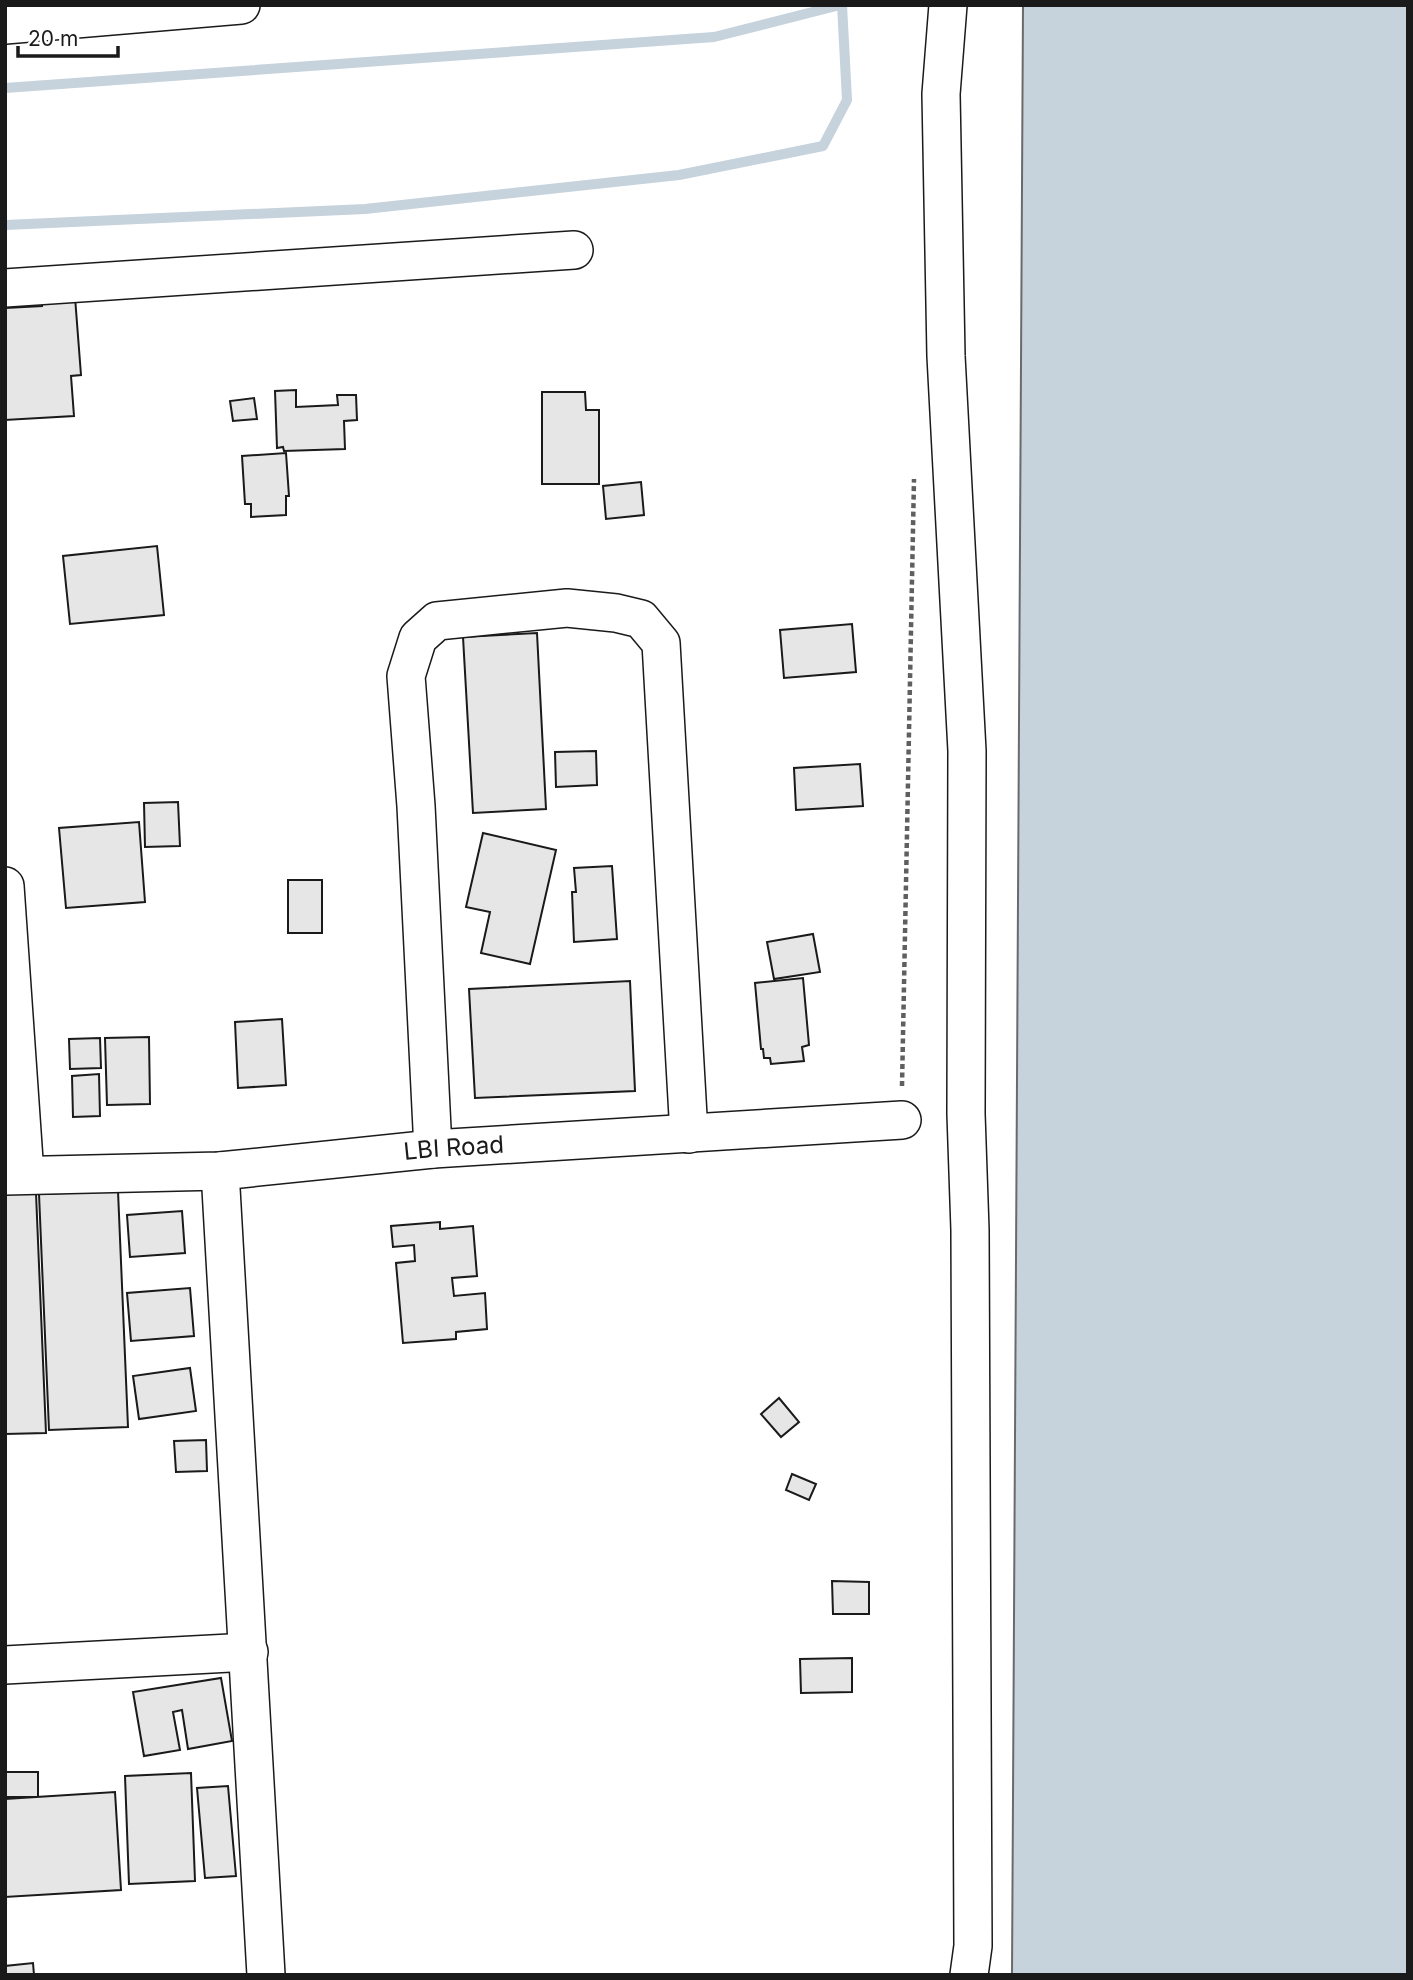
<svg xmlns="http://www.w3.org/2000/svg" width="1413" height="1980" viewBox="0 0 1413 1980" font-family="Inter,sans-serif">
	<rect width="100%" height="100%" fill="#fff"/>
	<path fill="#c6d2dc" stroke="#6a6a6a" stroke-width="2" d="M1023,5H1408V1975H1012Z"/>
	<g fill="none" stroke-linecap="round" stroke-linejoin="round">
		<g stroke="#c6d2dc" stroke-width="10">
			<path d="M5,88L714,37L840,5"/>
			<path d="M5,225L365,209L679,175L823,146L847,100L842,5"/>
		</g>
	</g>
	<g fill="#e6e6e6" stroke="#1a1a1a" stroke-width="2">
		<path d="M75,297L81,375L71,376L74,416L5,420V308L42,306V299Z"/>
		<path d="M296,390V407L338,405L337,395H356L357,420L344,421L345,449L284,451L283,447L277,448L275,391Z"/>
		<path d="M542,392H585L586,410H599V484H542Z"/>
		<path d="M254,398L257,419L233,421L230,401Z"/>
		<path d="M286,453L289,496H286V515L251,517V504H245L242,456Z"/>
		<path d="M641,482L644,515L606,519L603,486Z"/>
		<path d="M157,546L164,615L70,624L63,556Z"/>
		<path d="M852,624L856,672L784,678L780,630Z"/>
		<path d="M537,633L546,809L473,813L463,637Z"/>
		<path d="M596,751L597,785L556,787L555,752Z"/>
		<path d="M860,764L863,806L796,810L794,768Z"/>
		<path d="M178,802L180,846L145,847L144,803Z"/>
		<path d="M139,822L145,902L66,908L59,828Z"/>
		<path d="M483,833L556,850L530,964L481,953L490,912L466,907Z"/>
		<path d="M612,866L617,939L574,942L572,892H576L574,868Z"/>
		<rect x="288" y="880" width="34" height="53"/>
		<path d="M813,934L820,972L774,979L767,942Z"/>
		<path d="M803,978L809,1045L802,1047L804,1061L771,1064L770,1058H764L763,1049H761L755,983Z"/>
		<path d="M630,981L635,1091L475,1098L469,989Z"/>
		<path d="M282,1019L286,1085L238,1088L235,1022Z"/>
		<path d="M149,1037L150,1104L107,1105L105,1038Z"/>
		<path d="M100,1038L101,1068L70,1069L69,1039Z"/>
		<path d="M99,1074L100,1116L73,1117L72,1076Z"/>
		<path d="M118,1191L128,1427L49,1430L39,1194Z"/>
		<path d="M36,1193L46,1433L5,1434V1194Z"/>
		<path d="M182,1211L185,1253L130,1257L127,1215Z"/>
		<path d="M440,1222V1229L473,1226L477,1276L452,1278L454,1296L485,1293L487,1329L456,1332V1339L403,1343L396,1263L415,1261L414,1245L393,1247L391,1226Z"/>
		<path d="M190,1288L194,1336L131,1341L127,1293Z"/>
		<path d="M190,1368L196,1411L139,1419L133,1376Z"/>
		<path d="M779,1398L799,1422L781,1437L761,1414Z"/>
		<path d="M206,1440L207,1471L176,1472L174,1441Z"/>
		<path d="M792,1474L816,1484L809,1500L786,1490Z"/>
		<path d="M832,1581L869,1582V1614H833Z"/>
		<path d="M852,1658V1692L801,1693L800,1659Z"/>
		<path d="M221,1678L232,1741L188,1749L182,1710L173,1712L180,1750L144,1756L133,1692Z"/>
		<rect x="5" y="1772" width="33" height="25"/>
		<path d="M191,1773L195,1881L129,1884L125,1776Z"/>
		<path d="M228,1786L236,1876L205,1878L197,1788Z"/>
		<path d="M115,1792L121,1890L5,1897V1799Z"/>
		<path d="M33,1963L34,1975H5V1966Z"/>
	</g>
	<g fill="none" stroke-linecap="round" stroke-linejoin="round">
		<defs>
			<g id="minor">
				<path d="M948,5L941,94L946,356L967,751L966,1114L970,1230L973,1946L969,1975"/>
				<path d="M5,25L241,5"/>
				<path d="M5,288L574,250"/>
				<path d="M5,886L25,1175"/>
				<path d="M433,1149L416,806L406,676L418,638L437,621L567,608L616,613L641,619L661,643L689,1134"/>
				<path d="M220,1171L266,1975"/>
				<path id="s1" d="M5,1176L220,1171L433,1149L902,1120"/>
				<path d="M5,1665L249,1652"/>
			</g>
		</defs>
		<use href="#minor" stroke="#1a1a1a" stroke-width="40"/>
		<path stroke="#5f5f5f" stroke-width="4.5" stroke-dasharray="5 3.5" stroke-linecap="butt" d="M902,1086L914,479"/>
		<use href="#minor" stroke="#fff" stroke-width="37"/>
	</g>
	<g text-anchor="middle" stroke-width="5" stroke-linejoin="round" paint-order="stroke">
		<g font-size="24" fill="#1a1a1a" stroke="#fff">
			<text dy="8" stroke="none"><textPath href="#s1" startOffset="450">LBI Road</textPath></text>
		</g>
	</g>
	<rect width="1413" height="1980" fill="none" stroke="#1a1a1a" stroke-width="14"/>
	<path d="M18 46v10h100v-10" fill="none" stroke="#1a1a1a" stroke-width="3.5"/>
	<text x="28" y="46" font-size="21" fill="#1a1a1a" stroke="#ffffff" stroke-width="5" paint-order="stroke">20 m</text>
</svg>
